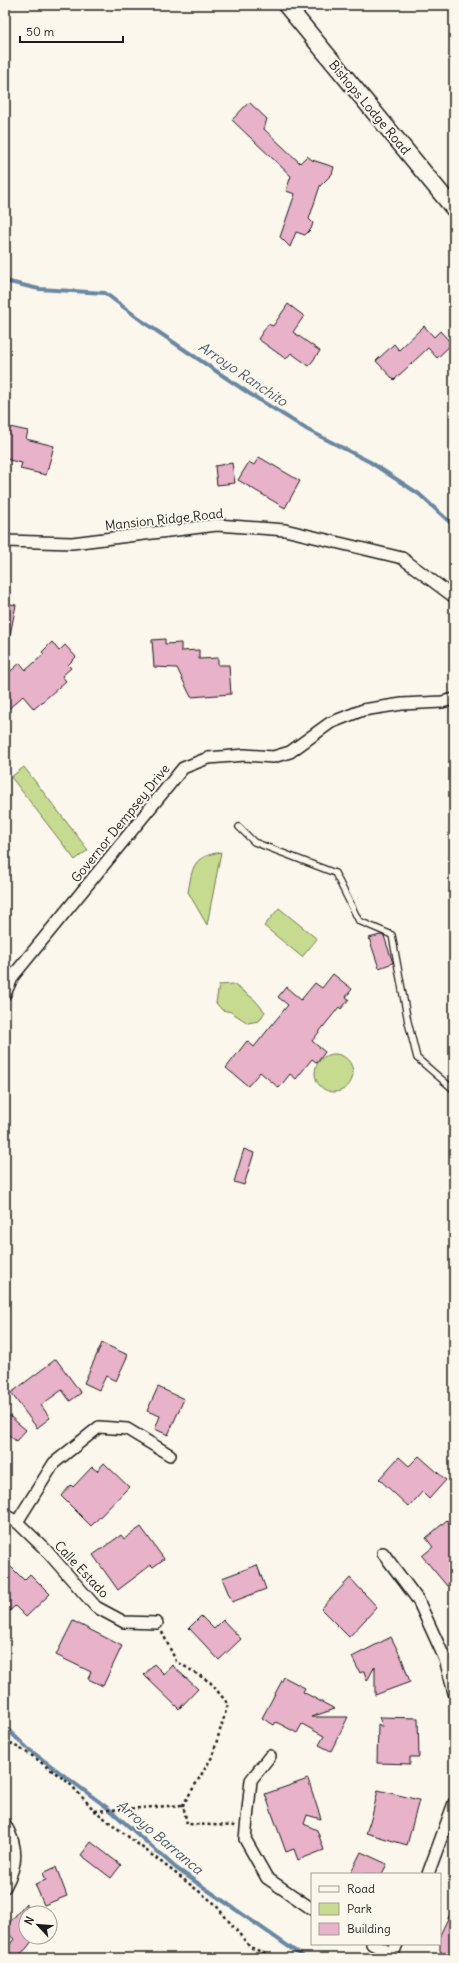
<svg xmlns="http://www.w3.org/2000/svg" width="459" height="1963" viewBox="0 0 459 1963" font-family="Delius,sans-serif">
	<rect width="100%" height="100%" fill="#fbf7ec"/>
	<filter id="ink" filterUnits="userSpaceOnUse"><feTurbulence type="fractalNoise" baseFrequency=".025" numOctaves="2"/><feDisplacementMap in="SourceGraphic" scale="8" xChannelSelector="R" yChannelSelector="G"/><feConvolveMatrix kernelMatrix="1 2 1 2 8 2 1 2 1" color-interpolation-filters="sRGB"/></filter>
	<g filter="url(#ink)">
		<g fill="#c6db90" stroke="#717c56">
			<path d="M24,767L88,850L75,860L11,777Z"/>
			<path d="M221,852L207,925L188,892C193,866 192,857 221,852Z"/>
			<path d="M279,908L317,939L302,957L264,926Z"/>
			<path d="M233,984L254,999L265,1012L259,1021L248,1023L231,1012L222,1010L216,1003L219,985Z"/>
			<circle cx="334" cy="1073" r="19"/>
		</g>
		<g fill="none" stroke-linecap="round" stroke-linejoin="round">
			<g stroke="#6b87a2" stroke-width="4">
				<path d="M5,281L39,289L105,293L142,321L250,394L308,430L370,462L419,494L454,526"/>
				<path d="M5,1727L27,1748L109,1809L176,1868L305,1958"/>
			</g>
		</g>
		<g fill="#e8b2c9" stroke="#1c1c1c">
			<path d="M249,102L267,119L264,129L300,163L307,156L312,160L334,167L332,174L320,186L309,219L313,223L311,229L305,235L296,232L290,247L280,237L295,194L286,191L291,176L232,120Z"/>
			<path d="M288,304L304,316L293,332L320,351L309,366L291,353L286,359L258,339L268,324L273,326Z"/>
			<path d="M424,326L434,337L440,331L452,344L437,358L428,348L394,380L376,361L394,344L399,350Z"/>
			<path d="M5,426L28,431L26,439L54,446L46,475L20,469L22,463L5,459Z"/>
			<path d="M259,457L300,481L285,508L238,480L249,462L254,465Z"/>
			<path d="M232,463L235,483L217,485L215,466Z"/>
			<path d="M5,603L16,605L10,635L5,634Z"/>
			<path d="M165,639V644L181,643V651L199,650V659L218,658V665H229L231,694L191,697L177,668L154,667L152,640Z"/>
			<path d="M52,642L59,651L65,645L76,657L68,665L71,668L62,676L66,681L34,709L23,696L5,712V676L20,663L26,670L44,654L42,652Z"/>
			<path d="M380,935L384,936L393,963L379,968L369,938Z"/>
			<path d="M333,974L352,989L346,997L349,999L341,1009L339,1007L312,1041L325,1052L317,1063L312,1059L296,1079L290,1074L279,1088L260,1072L248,1086L226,1068L247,1041L254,1047L288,1005L278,997L286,987L301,1000L315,983L322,988Z"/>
			<path d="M244,1149L254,1153L244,1185L234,1182Z"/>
			<path d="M102,1343L128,1355L116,1381L106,1376L99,1390L84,1383Z"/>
			<path d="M56,1359L81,1393L70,1401L62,1390L41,1405L50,1418L37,1428L11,1393Z"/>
			<path d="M158,1387L184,1399L168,1435L155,1429L160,1416L147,1411Z"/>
			<path d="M5,1412L26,1430L16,1441L5,1432Z"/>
			<path d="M419,1456L446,1480L429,1499L422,1492L409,1507L379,1479L399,1457L409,1466Z"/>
			<path d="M104,1463L129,1487L91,1526L61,1496L71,1485L73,1487L92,1467L97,1471Z"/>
			<path d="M447,1520L454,1528V1580L447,1586L422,1556L433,1547L426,1538Z"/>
			<path d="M141,1527L164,1559L153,1567L151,1565L118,1590L93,1555L121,1535L124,1539Z"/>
			<path d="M5,1561L24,1580L30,1574L50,1594L26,1617L15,1606L5,1615Z"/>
			<path d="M257,1565L266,1589L232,1602L222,1578Z"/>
			<path d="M350,1578L377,1607L349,1637L321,1609Z"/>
			<path d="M201,1616L214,1629L223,1620L241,1639L219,1660L189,1628Z"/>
			<path d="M73,1621L122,1646L103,1686L88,1679L91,1672L56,1655Z"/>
			<path d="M391,1637L402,1659L410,1682L375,1695V1666L367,1681L364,1671L360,1673L352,1657Z"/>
			<path d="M154,1664L164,1674L172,1665L198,1689L179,1709L144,1675Z"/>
			<path d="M284,1677L305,1688L303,1692L335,1709L311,1717H348L331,1751L319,1745L324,1736L302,1724L297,1733L276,1722L274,1725L262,1718Z"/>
			<path d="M379,1717L418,1718L419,1757H410V1764L377,1763L378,1724L383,1727Z"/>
			<path d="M308,1779L321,1819L307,1815L304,1824L317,1830L324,1850L298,1860L294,1849L286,1852L265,1794Z"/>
			<path d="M378,1790L419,1800L407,1845L366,1833L372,1816Z"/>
			<path d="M91,1842L121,1865L111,1878L81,1855Z"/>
			<path d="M361,1852L387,1864L382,1874H350Z"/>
			<path d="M56,1867L67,1896L44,1905L35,1884L46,1880L43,1873Z"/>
			<path d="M26,1903V1937H35L26,1949L15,1958L6,1950L14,1939L5,1931V1928Z"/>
			<path d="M454,1906V1958H439L442,1952L440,1951V1935Z"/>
		</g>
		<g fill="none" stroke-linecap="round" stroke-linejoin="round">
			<defs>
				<path id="lane" d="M239,827L254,842L335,873L359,921L392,935L408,1022L417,1058L454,1090"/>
				<g id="street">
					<path d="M5,541L72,543L217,525L285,530L402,558L454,597"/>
					<path d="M5,994L13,976L183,768L208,758L245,755L273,757L290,752L330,723L363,710L402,704L442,702L454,699"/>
					<path d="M5,1515L17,1522L45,1549L96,1607L124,1622L157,1623"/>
					<path d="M17,1522L54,1463L99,1427L127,1429L170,1455"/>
					<path d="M383,1553L418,1600L445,1659L454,1693"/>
					<path d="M270,1756L251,1780L245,1839L267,1878L312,1909"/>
					<path d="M5,1824C18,1847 18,1863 5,1887"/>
					<path d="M428,1874L454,1803"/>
					<path d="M372,1944L393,1954"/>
					<path d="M391,1958L397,1944"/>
				</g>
				<path id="secondary" d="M286,5L454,209"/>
			</defs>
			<use href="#lane" stroke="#1c1c1c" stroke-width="8"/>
			<use href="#street" stroke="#1c1c1c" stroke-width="14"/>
			<use href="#secondary" stroke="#1c1c1c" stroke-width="19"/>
			<g stroke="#1c1c1c" stroke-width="2.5" stroke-dasharray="3 3" stroke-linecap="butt">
				<path d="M162,1632L176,1661L210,1682L228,1704L212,1757L183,1805L187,1824L236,1826"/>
				<path d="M5,1740L31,1755L69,1783L95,1811L214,1903L250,1947L275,1958"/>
				<path d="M95,1811L183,1805"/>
			</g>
			<use href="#lane" stroke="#fbf7ec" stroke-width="5.5"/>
			<use href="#street" stroke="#fbf7ec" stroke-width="11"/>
			<use href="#secondary" stroke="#fbf7ec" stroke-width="16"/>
		</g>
	</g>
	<g text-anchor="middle" stroke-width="4" stroke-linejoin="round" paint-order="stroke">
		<g font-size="13" fill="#1c1c1c" stroke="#fbf7ec">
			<text transform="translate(370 107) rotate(50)" y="5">Bishops Lodge Road</text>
			<text transform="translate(164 519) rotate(-6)" y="5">Mansion Ridge Road</text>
			<text transform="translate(120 823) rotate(-51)" y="5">Governor Dempsey Drive</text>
			<text transform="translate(82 1569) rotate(47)" y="5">Calle Estado</text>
		</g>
		<g font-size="14" font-style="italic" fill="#4a5a6a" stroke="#fbf7ec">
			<text transform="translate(243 374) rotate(34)" y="5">Arroyo Ranchito</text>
			<text transform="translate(160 1837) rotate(40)" y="5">Arroyo Barranca</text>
		</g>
	</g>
	<rect width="459" height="1963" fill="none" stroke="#fbf7ec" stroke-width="20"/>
	<rect x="10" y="10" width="439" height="1943" fill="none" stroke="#1c1c1c" stroke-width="1.5" filter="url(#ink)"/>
	<rect x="311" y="1873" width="130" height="72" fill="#fbf7ec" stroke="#a29f99"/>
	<rect x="319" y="1886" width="20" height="6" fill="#fbf7ec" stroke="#a29f99"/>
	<text x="347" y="1893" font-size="12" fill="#1c1c1c">Road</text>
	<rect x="319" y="1903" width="20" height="12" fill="#c6db90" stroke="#a29f99"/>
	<text x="347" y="1913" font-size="12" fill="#1c1c1c">Park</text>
	<rect x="319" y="1923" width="20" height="12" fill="#e8b2c9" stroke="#a29f99"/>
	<text x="347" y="1933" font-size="12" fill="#1c1c1c">Building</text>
	<g transform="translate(38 1925) rotate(296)"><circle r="19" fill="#fbf7ec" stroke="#a29f99"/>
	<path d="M0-3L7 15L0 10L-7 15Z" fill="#1c1c1c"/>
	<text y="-6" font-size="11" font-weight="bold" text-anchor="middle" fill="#1c1c1c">N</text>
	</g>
	<path d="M20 36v6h103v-6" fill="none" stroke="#1c1c1c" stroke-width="2"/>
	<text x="26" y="36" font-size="12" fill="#1c1c1c" stroke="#fbf7ec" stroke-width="3" paint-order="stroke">50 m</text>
</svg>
